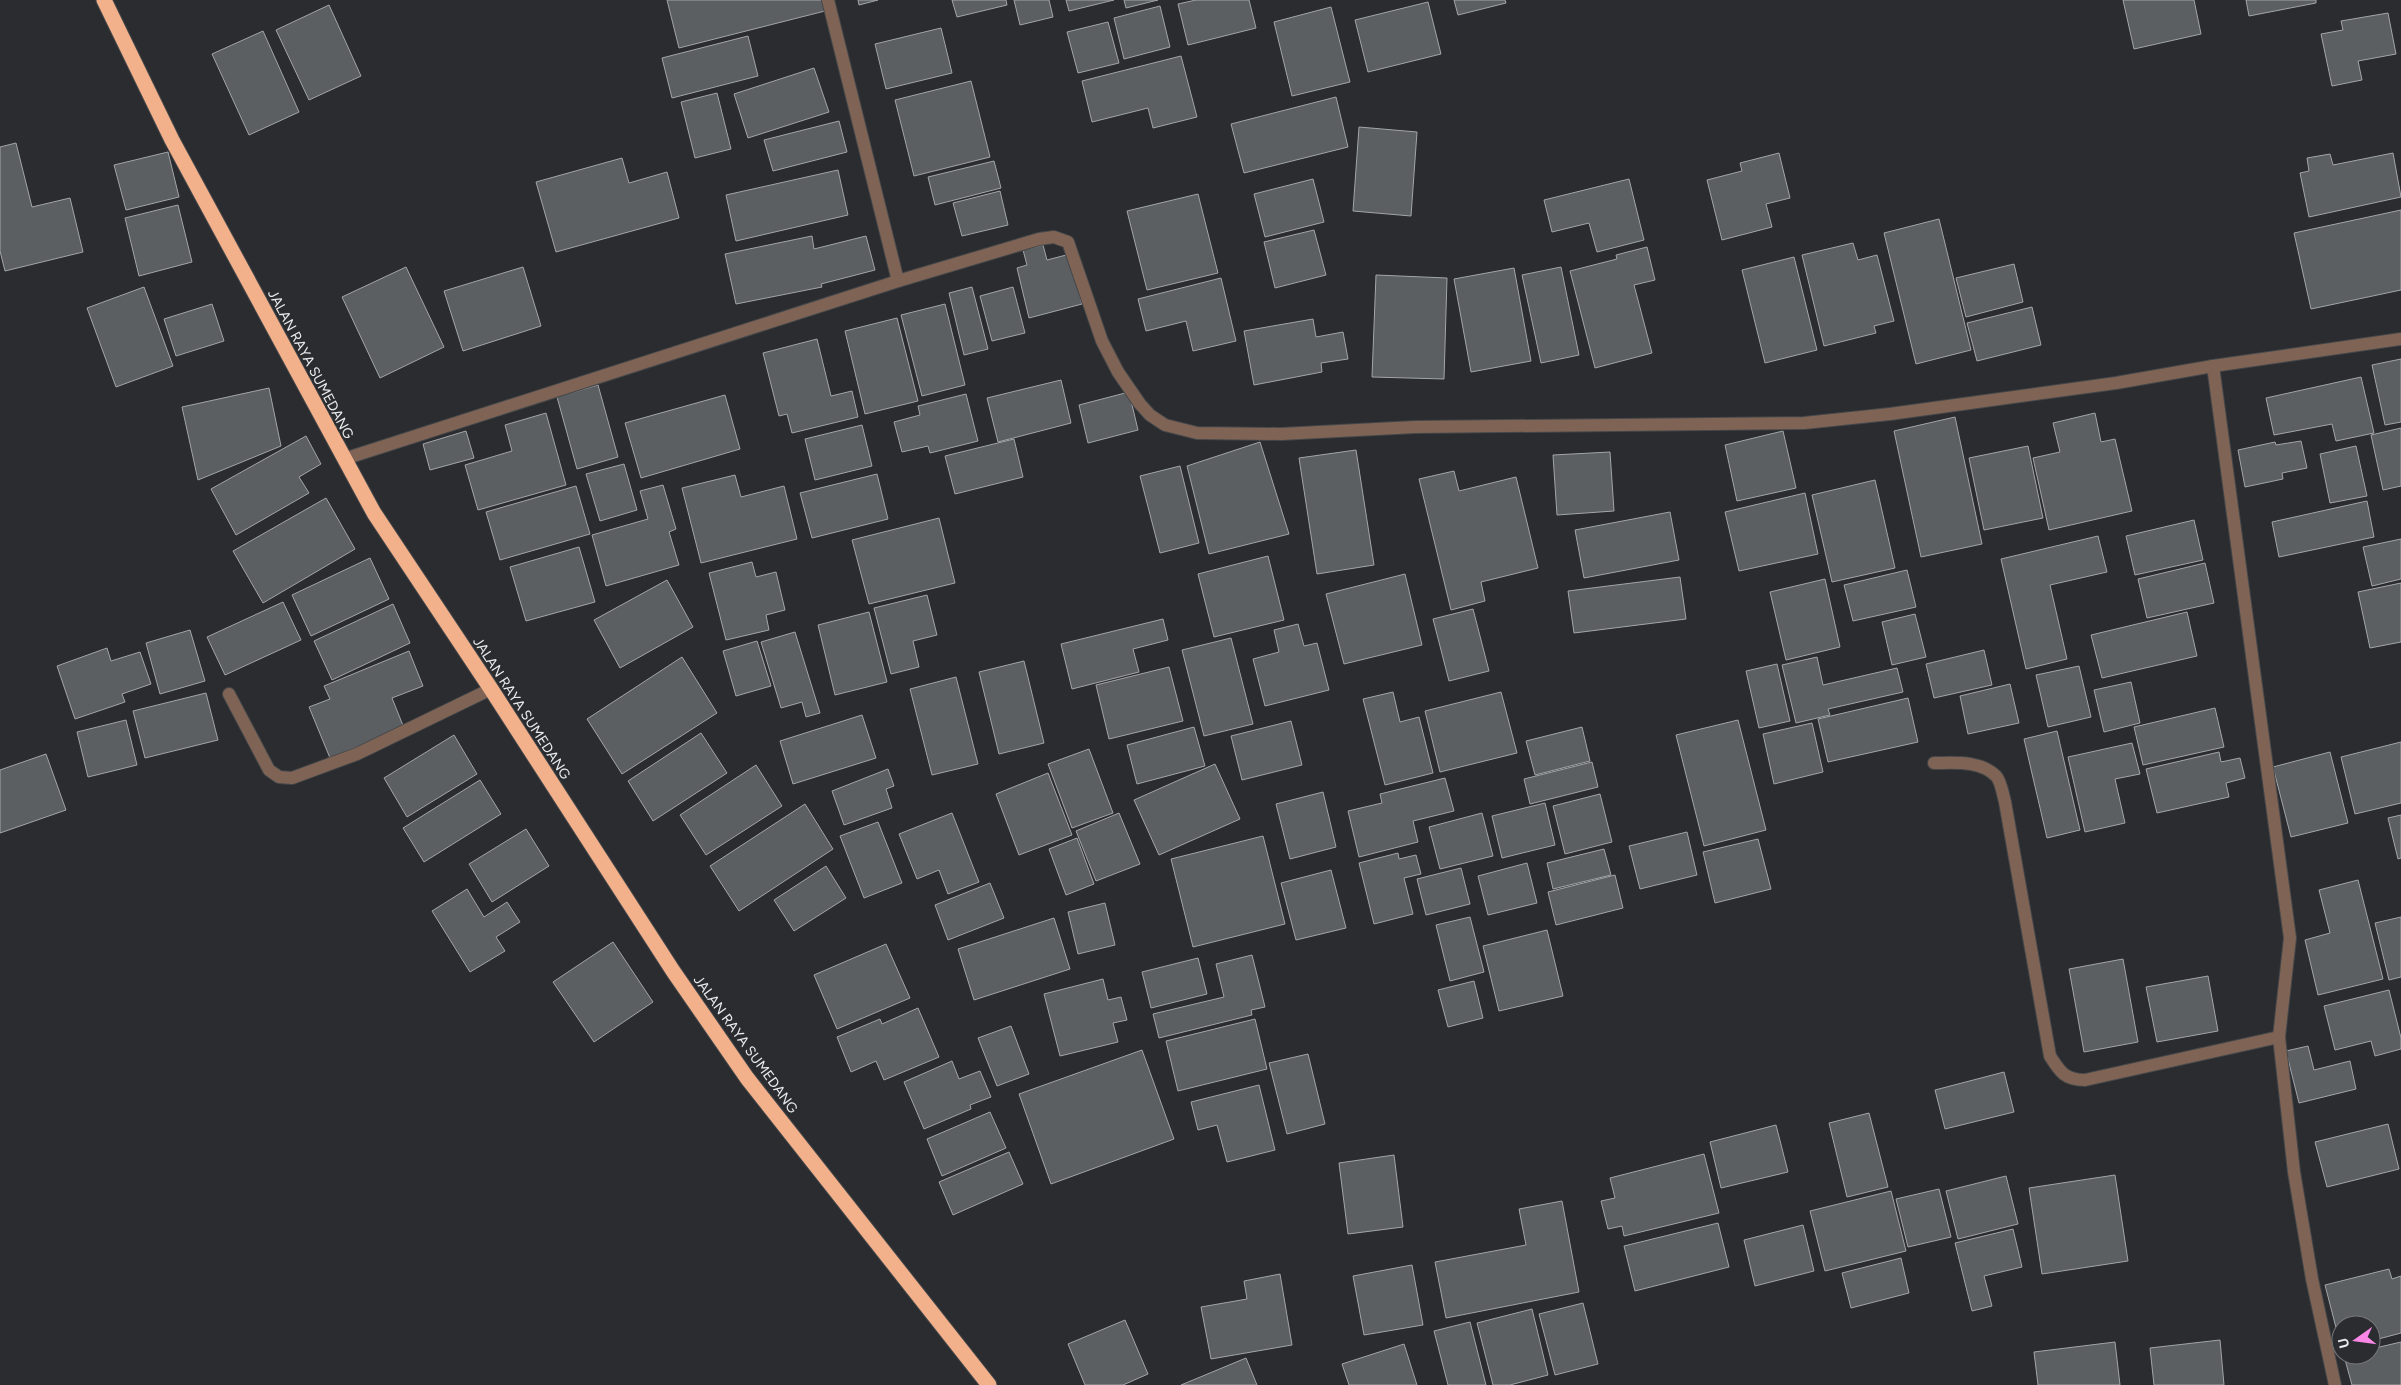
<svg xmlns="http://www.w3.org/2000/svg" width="2401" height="1385" viewBox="0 0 2401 1385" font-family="Figtree,sans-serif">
	<rect width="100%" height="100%" fill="#2a2c2f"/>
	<g fill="#5c5f62" stroke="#a2a5a9">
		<path d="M667,0H822L825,11L679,48Z"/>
		<path d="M858,0H878L859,5Z"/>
		<path d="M952,0H1006L1007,5L957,17Z"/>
		<path d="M1014,0H1049L1053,17L1020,25Z"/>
		<path d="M1066,0H1114L1069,11Z"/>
		<path d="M1124,0H1158L1126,8Z"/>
		<path d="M1196,0H1249L1256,28L1188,45L1178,4Z"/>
		<path d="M1454,0H1505L1506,3L1458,15Z"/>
		<path d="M2123,0H2194L2201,34L2134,49Z"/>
		<path d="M2246,0H2316V3L2249,16Z"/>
		<path d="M1428,2L1441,54L1368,72L1355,20Z"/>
		<path d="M329,5L361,76L309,100L276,30Z"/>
		<path d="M1160,6L1170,47L1124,59L1114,18Z"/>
		<path d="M1331,7L1350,82L1292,96L1274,22Z"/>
		<path d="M2388,13L2396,54L2358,61L2362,80L2332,86L2321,34L2343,30L2341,21Z"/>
		<path d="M1108,22L1119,63L1078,73L1067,32Z"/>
		<path d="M941,28L952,73L886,89L875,44Z"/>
		<path d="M263,31L299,112L249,135L212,54Z"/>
		<path d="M748,36L758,76L672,98L662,58Z"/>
		<path d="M1181,56L1197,117L1153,128L1148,108L1092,122L1082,81Z"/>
		<path d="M814,68L829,112L748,138L734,94Z"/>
		<path d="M971,81L990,157L914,176L895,100Z"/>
		<path d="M717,93L731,149L695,158L681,102Z"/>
		<path d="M1336,97L1348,147L1244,173L1231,124Z"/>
		<path d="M839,121L847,152L773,171L764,140Z"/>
		<path d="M1359,127L1417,132L1411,216L1353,211Z"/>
		<path d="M16,143L32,207L70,198L83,252L5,271L0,251V147Z"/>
		<path d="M168,152L179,197L126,210L114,165Z"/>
		<path d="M1779,153L1790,198L1766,204L1772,227L1722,240L1707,180L1742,171L1740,163Z"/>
		<path d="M2393,153L2401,197L2309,217L2300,173L2309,171L2307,158L2330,154L2333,165Z"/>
		<path d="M622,158L629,183L667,172L679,218L556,252L536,182Z"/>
		<path d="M994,161L1001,188L935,205L928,177Z"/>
		<path d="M838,170L848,215L736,241L726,195Z"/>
		<path d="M1313,179L1324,222L1265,237L1254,194Z"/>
		<path d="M1629,179L1644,240L1597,252L1589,223L1552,232L1544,200Z"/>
		<path d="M1000,191L1008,225L962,236L953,203Z"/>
		<path d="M1198,194L1218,273L1147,290L1127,211Z"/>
		<path d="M178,205L192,262L139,276L125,218Z"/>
		<path d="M2401,210V290L2311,309L2294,233Z"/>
		<path d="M1939,219L1971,350L1916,364L1884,233Z"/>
		<path d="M1314,230L1326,275L1275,288L1264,242Z"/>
		<path d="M812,236L814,249L866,236L875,270L821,284L822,287L736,304L725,254Z"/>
		<path d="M1853,243L1858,260L1877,255L1894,321L1874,326L1876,333L1824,346L1802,255Z"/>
		<path d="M1043,245L1047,260L1070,254L1082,304L1029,318L1017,268L1027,265L1023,250Z"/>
		<path d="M1647,247L1655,280L1634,285L1652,353L1595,368L1570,271L1617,259L1616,255Z"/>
		<path d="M1794,257L1817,350L1765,363L1742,270Z"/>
		<path d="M2014,264L2023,302L1966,317L1956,278Z"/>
		<path d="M406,267L444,347L380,378L342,297Z"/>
		<path d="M523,267L541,326L463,351L444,291Z"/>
		<path d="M1561,267L1579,355L1541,363L1522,275Z"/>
		<path d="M1514,268L1531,361L1471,372L1454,279Z"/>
		<path d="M1376,275L1447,278L1444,379L1372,377Z"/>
		<path d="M1221,278L1236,341L1193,351L1186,321L1146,331L1138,299Z"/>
		<path d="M144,287L173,366L116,387L87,308Z"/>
		<path d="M972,287L988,349L964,355L949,293Z"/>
		<path d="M1013,287L1025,333L992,341L980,296Z"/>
		<path d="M212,304L224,341L176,356L164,319Z"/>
		<path d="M945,304L965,385L922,396L901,315Z"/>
		<path d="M2032,307L2041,345L1977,361L1967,323Z"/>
		<path d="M897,318L918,401L865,414L845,331Z"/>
		<path d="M1313,319L1316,337L1343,332L1348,359L1321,363L1322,372L1254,385L1244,331Z"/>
		<path d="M817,339L831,396L852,391L858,417L792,433L787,414L779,416L763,353Z"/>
		<path d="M2401,359V422L2385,425L2372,365Z"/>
		<path d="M2361,377L2374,433L2336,441L2332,424L2274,435L2266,398Z"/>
		<path d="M1061,380L1071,423L998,442L987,398Z"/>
		<path d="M598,385L618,457L577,469L557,397Z"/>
		<path d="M269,388L281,446L198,480L182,407Z"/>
		<path d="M1129,392L1138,430L1088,443L1079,405Z"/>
		<path d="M966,394L978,441L930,453L928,446L902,452L894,422L920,415L918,406Z"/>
		<path d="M725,395L740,449L641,478L625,423Z"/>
		<path d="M546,413L566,485L478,510L465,465L512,451L505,425Z"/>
		<path d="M2095,413L2101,442L2115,439L2132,511L2049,530L2033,458L2060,452L2053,423Z"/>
		<path d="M1955,417L1982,544L1921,557L1894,431Z"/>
		<path d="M862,425L872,466L815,480L805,439Z"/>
		<path d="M2401,428V486L2383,490L2371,435Z"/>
		<path d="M466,431L474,458L430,470L423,444Z"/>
		<path d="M1783,431L1796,488L1737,501L1725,445Z"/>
		<path d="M306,436L321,464L299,477L309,493L236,535L211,489Z"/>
		<path d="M1014,439L1023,477L955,494L945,456Z"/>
		<path d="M2301,441L2307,468L2282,473L2283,479L2245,487L2238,450L2275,442L2276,445Z"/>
		<path d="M1260,442L1289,534L1209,554L1187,466Z"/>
		<path d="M2028,446L2043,518L1984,530L1969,458Z"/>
		<path d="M2356,446L2367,496L2330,503L2320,454Z"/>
		<path d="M1356,450L1374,565L1317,574L1299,458Z"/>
		<path d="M1610,452L1614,511L1557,515L1553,455Z"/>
		<path d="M624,464L637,510L600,521L586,474Z"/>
		<path d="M1180,466L1199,543L1160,553L1140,476Z"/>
		<path d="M1454,471L1459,491L1516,477L1538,568L1481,582L1485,601L1451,610L1419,479Z"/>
		<path d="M877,474L888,519L812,538L800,493Z"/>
		<path d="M735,475L741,497L784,486L797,539L701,563L682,488Z"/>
		<path d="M1875,480L1895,568L1832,582L1812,495Z"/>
		<path d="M663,485L676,529L669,532L679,565L606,586L592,535L648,519L640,491Z"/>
		<path d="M576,486L590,534L500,560L486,512Z"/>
		<path d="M1805,493L1818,554L1739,571L1725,512Z"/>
		<path d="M326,498L355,549L263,603L233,551Z"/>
		<path d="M2367,501L2374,537L2279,557L2272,522Z"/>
		<path d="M1670,512L1679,560L1584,578L1575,530Z"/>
		<path d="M939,518L955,583L869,604L852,540Z"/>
		<path d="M2194,520L2203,560L2135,575L2126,536Z"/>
		<path d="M2098,536L2107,572L2050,585L2067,659L2026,669L2001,559Z"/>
		<path d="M2401,539V579L2372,586L2363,547Z"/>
		<path d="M579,547L595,602L526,621L510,567Z"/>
		<path d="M1268,556L1284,620L1214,637L1198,574Z"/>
		<path d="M370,558L389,599L311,636L292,595Z"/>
		<path d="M752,562L756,577L776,572L785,610L766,615L769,630L726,640L709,573Z"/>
		<path d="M2205,563L2214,603L2147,618L2138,579Z"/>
		<path d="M1907,570L1916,607L1853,621L1844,585Z"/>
		<path d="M1405,574L1422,645L1344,664L1326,594Z"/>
		<path d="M1680,577L1686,619L1574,633L1568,591Z"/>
		<path d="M1825,579L1840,647L1786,660L1770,592Z"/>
		<path d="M667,580L693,627L620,668L594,620Z"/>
		<path d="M2401,583V642L2370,648L2358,592Z"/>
		<path d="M927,595L937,635L913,641L919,667L891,674L874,608Z"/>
		<path d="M283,602L301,640L225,675L207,637Z"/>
		<path d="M393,604L410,643L332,680L314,641Z"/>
		<path d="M1473,609L1489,671L1449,681L1433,619Z"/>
		<path d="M869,612L887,682L835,695L818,625Z"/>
		<path d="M2187,612L2197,656L2102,678L2091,635Z"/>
		<path d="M1915,614L1926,657L1892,665L1882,622Z"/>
		<path d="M1163,619L1168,640L1133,649L1139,672L1072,689L1061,644Z"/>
		<path d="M1298,624L1304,646L1317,643L1329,690L1265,706L1253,659L1279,652L1274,630Z"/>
		<path d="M190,630L205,681L160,694L146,643Z"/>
		<path d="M795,632L820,713L806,717L802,702L781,708L761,642Z"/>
		<path d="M1231,638L1253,724L1204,736L1182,650Z"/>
		<path d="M757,641L771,686L736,696L723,651Z"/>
		<path d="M107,648L111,661L140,652L151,684L122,694L125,702L75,719L57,666Z"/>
		<path d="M1984,650L1992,685L1934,698L1926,664Z"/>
		<path d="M409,651L423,686L392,698L404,728L330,758L309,707L330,699L324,686Z"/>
		<path d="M682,657L717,713L622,774L587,719Z"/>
		<path d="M1817,657L1823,685L1897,668L1903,692L1828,709L1830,715L1796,723L1782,665Z"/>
		<path d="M1024,661L1044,743L999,754L979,672Z"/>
		<path d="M1777,664L1790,721L1759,728L1746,671Z"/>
		<path d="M2079,666L2091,717L2048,727L2036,675Z"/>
		<path d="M1169,667L1183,721L1109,739L1096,685Z"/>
		<path d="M956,677L978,764L932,775L910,689Z"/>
		<path d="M2131,682L2140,723L2104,732L2094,690Z"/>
		<path d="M2010,684L2019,723L1968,734L1960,696Z"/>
		<path d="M1393,692L1400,722L1419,717L1433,773L1385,785L1363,699Z"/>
		<path d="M1501,692L1517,753L1440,772L1425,711Z"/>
		<path d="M206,693L218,740L145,758L133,711Z"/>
		<path d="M1908,698L1918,742L1828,762L1818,719Z"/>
		<path d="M2215,708L2224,747L2143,765L2134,727Z"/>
		<path d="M862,715L876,758L793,784L780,741Z"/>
		<path d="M126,720L137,765L88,777L77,732Z"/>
		<path d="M1738,720L1766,830L1704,846L1676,735Z"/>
		<path d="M1291,721L1302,765L1242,780L1231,736Z"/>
		<path d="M1812,723L1823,772L1774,784L1763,734Z"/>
		<path d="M1194,727L1205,766L1137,784L1127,745Z"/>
		<path d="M1582,727L1590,761L1535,775L1526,741Z"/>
		<path d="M2057,731L2080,830L2047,838L2024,739Z"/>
		<path d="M701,733L727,773L653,821L628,781Z"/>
		<path d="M454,735L477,774L407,817L384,778Z"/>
		<path d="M2401,742V803L2355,814L2341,757Z"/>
		<path d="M2132,743L2140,774L2115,779L2125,823L2085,832L2068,757Z"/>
		<path d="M1089,749L1113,813L1072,828L1048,764Z"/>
		<path d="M2219,752L2221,762L2240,758L2245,778L2226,783L2229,797L2157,813L2146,769Z"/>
		<path d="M2330,752L2348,823L2291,837L2273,767Z"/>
		<path d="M46,754L66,810L0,833V770Z"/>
		<path d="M1592,762L1598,787L1530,804L1524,779Z"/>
		<path d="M1215,764L1240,819L1159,855L1134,800Z"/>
		<path d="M756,765L782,806L706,855L680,815Z"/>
		<path d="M888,769L894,786L886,789L892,808L844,825L832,791Z"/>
		<path d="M1048,773L1072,835L1019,855L996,794Z"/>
		<path d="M1445,778L1454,811L1413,821L1418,842L1359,857L1348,811L1382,803L1380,794Z"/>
		<path d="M480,780L501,814L424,862L403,828Z"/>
		<path d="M1323,792L1336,847L1290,859L1276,804Z"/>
		<path d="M1600,794L1612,842L1565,854L1553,806Z"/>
		<path d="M1545,803L1555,845L1502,858L1492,816Z"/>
		<path d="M805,804L833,849L739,911L710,866Z"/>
		<path d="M952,813L979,882L948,894L939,870L917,879L899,834Z"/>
		<path d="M1119,813L1140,864L1096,881L1076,831Z"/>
		<path d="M1482,813L1493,856L1440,869L1429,827Z"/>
		<path d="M2401,815V858L2398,859L2388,818Z"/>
		<path d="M878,822L902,883L864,898L840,836Z"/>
		<path d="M526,829L549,866L492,902L469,864Z"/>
		<path d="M1687,832L1697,875L1640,889L1629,846Z"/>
		<path d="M1263,836L1285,924L1193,947L1171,859Z"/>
		<path d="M1077,838L1094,884L1066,895L1049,849Z"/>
		<path d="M1758,839L1771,889L1715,903L1703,852Z"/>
		<path d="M1604,849L1611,875L1553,889L1547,863Z"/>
		<path d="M1398,853L1399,859L1416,855L1421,874L1404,878L1413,914L1374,924L1359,863Z"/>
		<path d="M1527,863L1537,903L1488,915L1478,876Z"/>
		<path d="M826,866L846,898L794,931L774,900Z"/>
		<path d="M1461,868L1470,904L1426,915L1417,879Z"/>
		<path d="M1331,870L1346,928L1296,940L1281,883Z"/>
		<path d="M1615,875L1623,908L1556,925L1548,892Z"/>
		<path d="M2358,880L2383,979L2318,995L2305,940L2330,933L2319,890Z"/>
		<path d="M990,883L1004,918L948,940L935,905Z"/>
		<path d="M467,889L484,917L507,902L520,922L496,937L505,951L470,972L432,911Z"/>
		<path d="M1105,903L1115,945L1078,954L1068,912Z"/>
		<path d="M1470,917L1484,972L1450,981L1436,925Z"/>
		<path d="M2401,917V977L2389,980L2375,923Z"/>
		<path d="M1054,918L1070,969L974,1000L958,949Z"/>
		<path d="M1547,930L1563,996L1499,1011L1483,946Z"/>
		<path d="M613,942L653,1002L594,1042L553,982Z"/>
		<path d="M886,944L910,998L837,1029L814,975Z"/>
		<path d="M1252,955L1265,1007L1251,1010L1252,1015L1159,1038L1153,1014L1224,997L1216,964Z"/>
		<path d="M1198,958L1207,994L1151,1008L1142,972Z"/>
		<path d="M2123,959L2138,1042L2084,1052L2069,969Z"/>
		<path d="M2208,976L2218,1031L2157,1042L2146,987Z"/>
		<path d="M1103,979L1108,1000L1121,997L1127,1020L1113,1023L1118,1042L1060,1056L1044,994Z"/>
		<path d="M1474,981L1483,1018L1448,1027L1438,990Z"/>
		<path d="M2389,990L2401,1038V1049L2375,1056L2371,1041L2335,1050L2324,1006Z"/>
		<path d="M918,1008L939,1057L884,1080L876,1061L851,1072L837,1037L880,1019L882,1024Z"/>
		<path d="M1255,1019L1267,1069L1178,1091L1166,1041Z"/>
		<path d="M1011,1026L1029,1074L997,1086L978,1038Z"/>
		<path d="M2308,1046L2314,1070L2350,1061L2356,1089L2299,1103L2286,1051Z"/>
		<path d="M1142,1050L1174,1139L1051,1184L1019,1094Z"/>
		<path d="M1308,1054L1325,1124L1287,1134L1269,1063Z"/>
		<path d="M952,1061L959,1079L980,1071L991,1097L970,1105L971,1109L924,1129L904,1082Z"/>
		<path d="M2004,1072L2014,1112L1945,1129L1935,1090Z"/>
		<path d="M1259,1085L1275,1150L1227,1162L1217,1125L1198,1130L1191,1102Z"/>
		<path d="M990,1112L1006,1148L942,1176L927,1139Z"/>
		<path d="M1869,1113L1888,1187L1847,1197L1829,1123Z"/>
		<path d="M2388,1124L2399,1169L2327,1187L2315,1142Z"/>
		<path d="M1776,1125L1788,1172L1721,1188L1710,1142Z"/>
		<path d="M1009,1152L1023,1184L953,1215L939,1182Z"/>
		<path d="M1704,1154L1719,1213L1624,1236L1622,1226L1608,1229L1601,1201L1615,1198L1610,1178Z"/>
		<path d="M1394,1155L1403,1227L1348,1234L1339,1163Z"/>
		<path d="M2115,1175L2128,1261L2042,1274L2029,1188Z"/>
		<path d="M2006,1176L2018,1224L1958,1239L1946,1191Z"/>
		<path d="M1939,1189L1951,1237L1908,1247L1896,1199Z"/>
		<path d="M1891,1191L1906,1251L1825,1271L1810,1211Z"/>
		<path d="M1562,1201L1579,1292L1446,1318L1435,1262L1526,1245L1519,1209Z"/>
		<path d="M1718,1223L1729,1267L1635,1291L1624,1246Z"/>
		<path d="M1803,1225L1814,1271L1755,1286L1744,1240Z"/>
		<path d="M2013,1229L2022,1267L1984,1276L1992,1306L1972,1311L1955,1243Z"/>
		<path d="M1901,1258L1909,1293L1851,1308L1842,1273Z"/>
		<path d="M1412,1265L1423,1325L1364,1335L1353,1276Z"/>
		<path d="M2389,1269L2392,1279L2401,1276V1333L2371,1341V1325H2341V1347L2325,1285Z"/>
		<path d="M1280,1274L1292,1345L1211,1359L1201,1307L1247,1299L1244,1281Z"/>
		<path d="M1583,1303L1598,1364L1555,1375L1539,1314Z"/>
		<path d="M1532,1309L1548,1375L1510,1385H1493L1477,1323Z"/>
		<path d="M1125,1320L1148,1374L1123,1385H1085L1068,1344Z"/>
		<path d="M1470,1322L1486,1385H1448L1434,1331Z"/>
		<path d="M2220,1340L2224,1385H2154L2150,1348Z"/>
		<path d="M2115,1342L2120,1385H2038L2034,1352Z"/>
		<path d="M2401,1342V1385H2352L2344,1356L2371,1355V1349Z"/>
		<path d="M1404,1344L1417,1385H1349L1342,1364Z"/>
		<path d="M1246,1358L1257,1385H1181Z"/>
	</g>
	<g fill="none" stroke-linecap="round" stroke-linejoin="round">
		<defs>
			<g id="street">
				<path d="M828,0L898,281"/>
				<path d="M2213,366L2290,938L2279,1037L2294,1172L2312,1279L2335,1385"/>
				<path d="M344,459L898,281L1039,239L1054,237L1068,242L1102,341L1118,372L1140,404L1150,415L1165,425L1197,433L1281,434L1415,427L1804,423L1890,414L2116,383L2213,366L2401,339"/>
				<path d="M229,694L269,770L279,777L292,778L357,754L491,689"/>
				<path d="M1934,763C1954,763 1980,760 1996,776C2001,781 2003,795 2005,802L2050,1056C2060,1072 2065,1080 2085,1080L2279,1037"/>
			</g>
			<path id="highway" d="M104,0L172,140L374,513L491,689L673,971L747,1078L989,1385"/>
		</defs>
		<use href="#street" stroke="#45474a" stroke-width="14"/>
		<use href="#highway" stroke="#45474a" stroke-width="17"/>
		<use href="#street" stroke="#7f6455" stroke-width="12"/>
		<use href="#highway" stroke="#f2b08b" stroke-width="15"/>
	</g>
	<g text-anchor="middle" stroke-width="4.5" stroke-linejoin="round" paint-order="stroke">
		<g font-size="14" fill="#e9ebed" stroke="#2a2c2f">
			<text transform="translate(311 364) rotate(62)" y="5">JALAN RAYA SUMEDANG</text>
			<text transform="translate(522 708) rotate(57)" y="5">JALAN RAYA SUMEDANG</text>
			<text transform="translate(746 1044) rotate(54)" y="5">JALAN RAYA SUMEDANG</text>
		</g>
	</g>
	<g transform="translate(2356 1340) rotate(256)"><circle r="24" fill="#2a2c2f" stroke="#76787b"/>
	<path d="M0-4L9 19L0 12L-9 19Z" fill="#fa87e6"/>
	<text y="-8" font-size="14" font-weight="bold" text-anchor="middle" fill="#e9ebed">U</text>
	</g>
</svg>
